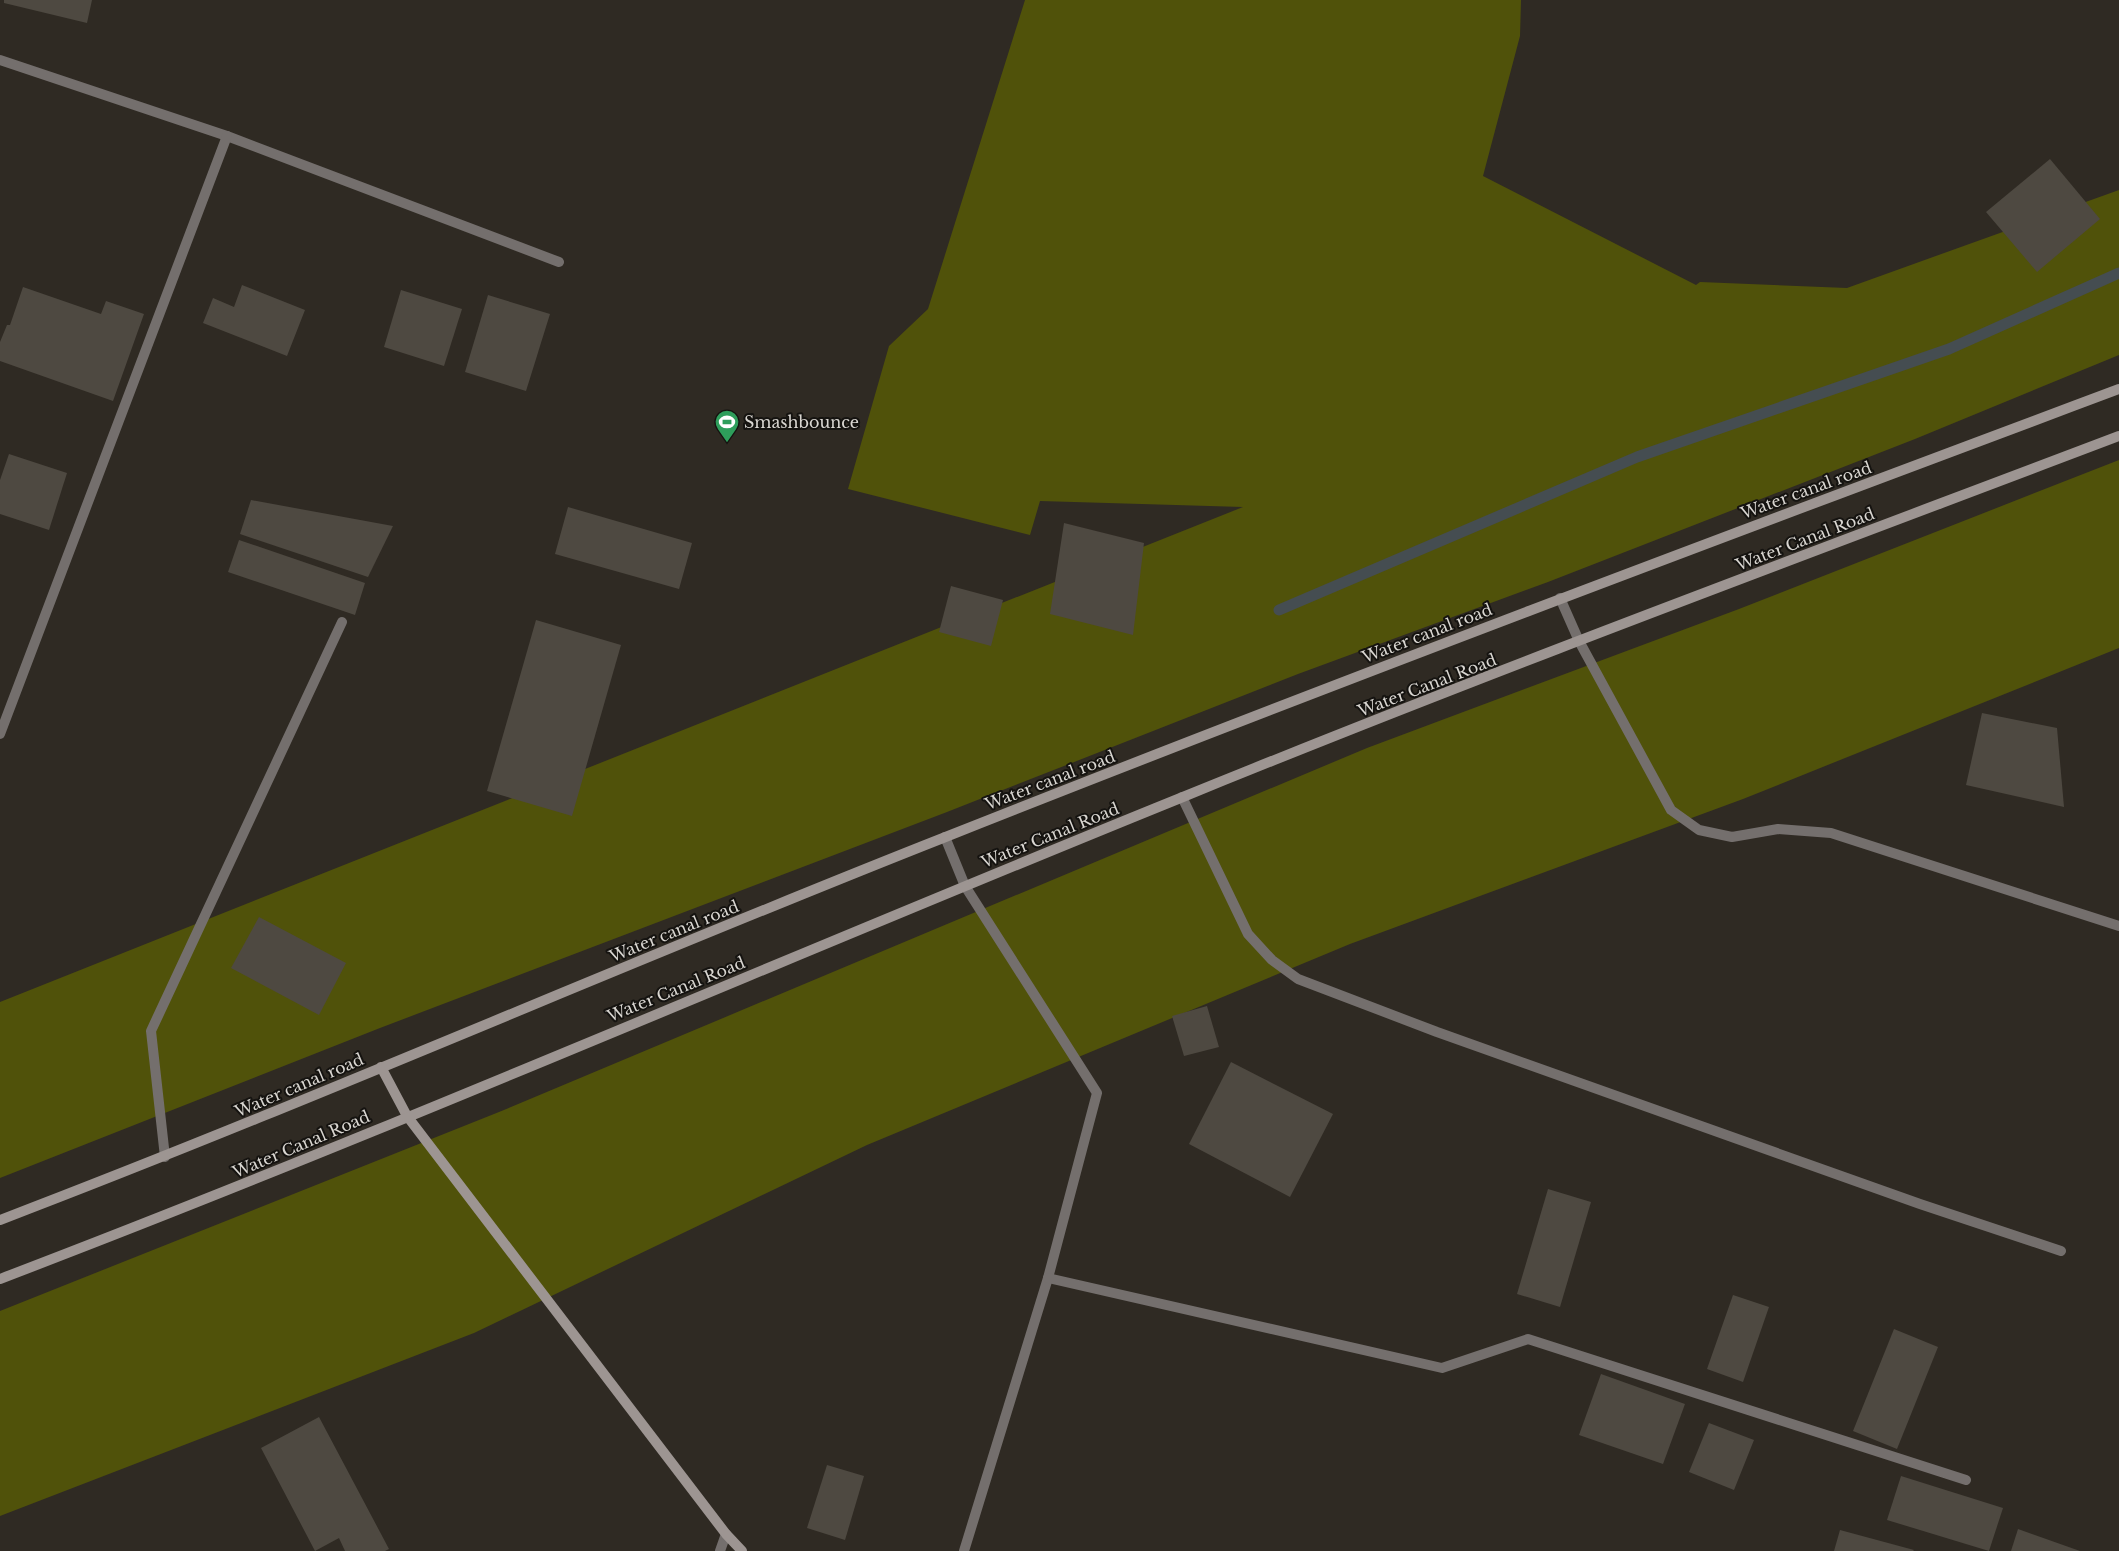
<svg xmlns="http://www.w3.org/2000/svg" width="2119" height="1551" viewBox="0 0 2119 1551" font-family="'Libre Baskerville',serif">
	<rect width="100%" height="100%" fill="#2f2a23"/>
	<g fill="#50520a">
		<path d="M1025,0H1521L1520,36L1483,176L1696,285L1700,282L1847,288L2119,190V355L1915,439L1548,582L1298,674L947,812L380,1028L0,1178V1002L1243,507L1040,501L1030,535L848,489L889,346L928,309Z"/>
		<path d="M2119,460V648L1743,799L1350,944L867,1145L474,1333L0,1516V1311L499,1112L1367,748L1739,609Z"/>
	</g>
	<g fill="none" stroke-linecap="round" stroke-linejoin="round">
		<path stroke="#454d51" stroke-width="11" d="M1279,610L1637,457L1949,349L2119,273"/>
	</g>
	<g fill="#4e4941">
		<path d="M4,0H92L87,23L4,3Z"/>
		<path d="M2050,159L2100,219L2037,272L1986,212Z"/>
		<path d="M242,285L305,310L287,356L203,323L213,298L234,307Z"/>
		<path d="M23,287L101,314L106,301L144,314L113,401L0,361V342L7,325H10Z"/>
		<path d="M401,290L462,309L444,366L384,347Z"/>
		<path d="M488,295L550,314L526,391L465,372Z"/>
		<path d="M9,454L67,473L49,530L0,514V480Z"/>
		<path d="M251,500L393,526L368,577L240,534Z"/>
		<path d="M568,507L692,543L679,589L555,554Z"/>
		<path d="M1064,523L1144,543L1133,635L1050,614Z"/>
		<path d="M239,540L365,583L355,615L228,572Z"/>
		<path d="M951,586L1003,600L991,646L939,632Z"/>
		<path d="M536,620L621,645L572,816L487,791Z"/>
		<path d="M1982,713L2057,728L2064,807L1966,785Z"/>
		<path d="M259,917L346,963L319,1015L231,968Z"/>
		<path d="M1207,1006L1219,1047L1184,1056L1172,1016Z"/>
		<path d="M1231,1062L1333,1114L1290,1197L1189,1144Z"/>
		<path d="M1548,1189L1591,1202L1560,1307L1517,1294Z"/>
		<path d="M1733,1295L1769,1307L1743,1382L1707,1369Z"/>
		<path d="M1894,1329L1938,1347L1897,1449L1853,1431Z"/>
		<path d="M1601,1374L1685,1404L1663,1464L1579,1435Z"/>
		<path d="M319,1417L389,1549L385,1551H345L339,1538L315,1551L261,1448Z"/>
		<path d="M1709,1423L1754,1440L1734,1490L1689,1472Z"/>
		<path d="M827,1465L864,1476L845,1540L807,1528Z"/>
		<path d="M1901,1476L2003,1508L1989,1551L1887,1520Z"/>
		<path d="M2018,1529L2080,1551H2011Z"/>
		<path d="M1840,1530L1914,1550L1913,1551H1834Z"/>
	</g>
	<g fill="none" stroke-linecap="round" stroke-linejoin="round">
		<g stroke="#746f6d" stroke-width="10">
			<path d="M0,60L227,136L559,262"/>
			<path d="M1560,598L1579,641L1671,810L1699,830L1732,837L1778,829L1831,833L2119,926"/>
			<path d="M0,734L227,136"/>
			<path d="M1182,797L1248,934L1272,960L1298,979L1437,1032L1920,1204L2061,1251"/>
			<path d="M945,837L965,886L1097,1093L1048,1278L964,1551"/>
			<path d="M165,1157L151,1031L342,622"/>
			<path d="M1048,1278L1442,1368L1528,1339L1966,1480"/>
			<path d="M720,1551L726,1534"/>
		</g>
		<g stroke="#9d9592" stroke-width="10">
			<path d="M381,1067L407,1116L726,1534L742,1551"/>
			<path d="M0,1220C317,1099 628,962 943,838C1334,683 1726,536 2119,389"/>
			<path d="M0,1279C396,1128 785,958 1178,799C1489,672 1805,555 2119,436"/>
		</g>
	</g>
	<defs>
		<symbol id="stadium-pin" viewBox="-11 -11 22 30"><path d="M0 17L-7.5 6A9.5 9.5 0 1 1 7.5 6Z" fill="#2e9e5b" stroke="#151310"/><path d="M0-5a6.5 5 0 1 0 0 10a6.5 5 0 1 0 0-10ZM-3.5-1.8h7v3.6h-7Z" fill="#fff"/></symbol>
	</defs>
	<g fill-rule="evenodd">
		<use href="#stadium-pin" x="713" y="408" width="28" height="38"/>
	</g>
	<g text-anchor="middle" stroke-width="4" stroke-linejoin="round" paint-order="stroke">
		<g font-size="16" fill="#d9d6d1" stroke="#151310" text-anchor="start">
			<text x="744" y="428">Smashbounce</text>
		</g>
		<g font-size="16" fill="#d9d6d1" stroke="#151310">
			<text transform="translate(1806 490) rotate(-20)" y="6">Water canal road</text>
			<text transform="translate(1805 539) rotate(-21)" y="6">Water Canal Road</text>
			<text transform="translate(1427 633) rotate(-21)" y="6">Water canal road</text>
			<text transform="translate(1427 685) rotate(-21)" y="6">Water Canal Road</text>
			<text transform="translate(1050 780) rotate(-21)" y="6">Water canal road</text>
			<text transform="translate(1050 835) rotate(-22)" y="6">Water Canal Road</text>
			<text transform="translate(674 931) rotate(-22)" y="6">Water canal road</text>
			<text transform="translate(676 989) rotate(-22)" y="6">Water Canal Road</text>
			<text transform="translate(299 1085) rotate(-23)" y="6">Water canal road</text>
			<text transform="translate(301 1144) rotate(-23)" y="6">Water Canal Road</text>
		</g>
	</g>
</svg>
